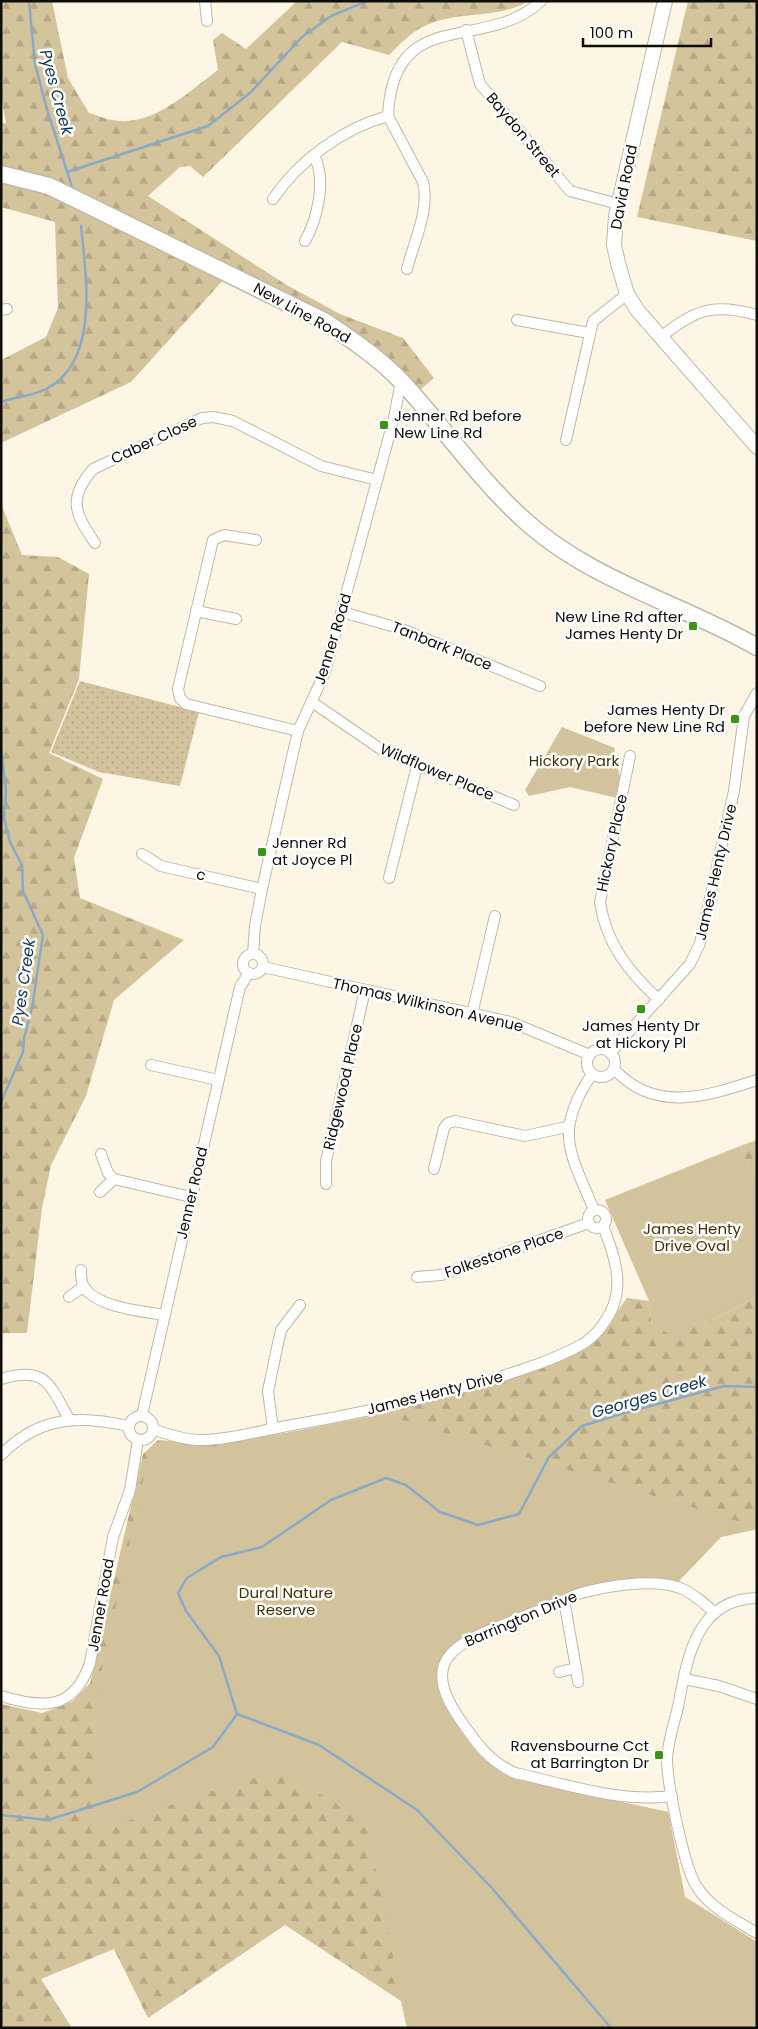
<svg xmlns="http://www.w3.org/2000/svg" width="758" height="2029" viewBox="0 0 758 2029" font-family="Poppins,sans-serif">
	<defs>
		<pattern id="grass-dots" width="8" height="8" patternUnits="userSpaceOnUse" patternTransform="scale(1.25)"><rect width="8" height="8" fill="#d3c39d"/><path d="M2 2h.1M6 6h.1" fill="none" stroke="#b4a686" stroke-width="1.8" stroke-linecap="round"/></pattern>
		<pattern id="forest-firs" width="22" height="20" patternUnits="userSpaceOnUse" patternTransform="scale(1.25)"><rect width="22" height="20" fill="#d4c49c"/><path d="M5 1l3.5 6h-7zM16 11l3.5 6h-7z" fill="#b5a785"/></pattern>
	</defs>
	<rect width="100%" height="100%" fill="#fef6e4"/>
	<path fill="url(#grass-dots)" d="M80,681L199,712L180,786L99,772L51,752Z"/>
	<g fill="url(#forest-firs)">
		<path d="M1,1H52L68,78L89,113C97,115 104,119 112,120C152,128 188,92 218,70L213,40L222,33L246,49L297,1H529C497,20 457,10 425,26C411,32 400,44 389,55L342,42L203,177L190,166L180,167L148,196L285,284L340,314L403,338L434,378L420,390L331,317L235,267L131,382L1,443V360L46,337L58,308L55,222L1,207V123H6L1,97Z"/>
		<path d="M688,1H757V241L637,217Z"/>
		<path d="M1,504L22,555L58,557L89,574L79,679L49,753L103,779L74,858L80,898L184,940L114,1000L86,1096L51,1165L42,1208L27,1333H1Z"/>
		<path d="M757,1140V1190L740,1146Z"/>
		<path d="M757,1297V1529L721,1537L676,1584L580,1589L464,1636C439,1653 430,1680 445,1707C466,1738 478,1763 514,1779L668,1812L685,1897L757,1942V2028H407L401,2001L285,1925L148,2018L114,1949L41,1979L72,2028H1V1704L42,1713L72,1702L90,1683L143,1454L158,1440L215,1444L349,1423L498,1382L600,1336L627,1298L649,1301L652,1325L709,1321Z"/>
	</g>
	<g fill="#d3c39d">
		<path d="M562,727L615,748L614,754L620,777L617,798L570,787L529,796L525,790Z"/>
		<path d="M740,1146L757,1188V1297L709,1321L693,1325L683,1335H672L652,1325L649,1301L605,1200Z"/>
		<path d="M383,1414L757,1527V1529L721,1537L676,1584L580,1589L464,1636C439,1653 430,1680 445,1707C466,1738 478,1763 514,1779L668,1812L685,1897L757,1942V2028H407L368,1830L332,1800L274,1772L193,1797L95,1833L97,1692L150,1449L156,1442L215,1447Z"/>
	</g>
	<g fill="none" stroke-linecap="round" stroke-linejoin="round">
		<g stroke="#89aac7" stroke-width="2.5">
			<path d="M29,1L35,64L46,106L72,187"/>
			<path d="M67,172L208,126L250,93L302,37L331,16L367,1"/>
			<path d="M1,402C16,397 32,396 46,389C100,362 86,276 81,226"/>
			<path d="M1,748L6,791L4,818L10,842L22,865L23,891L43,935L32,1008L24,1038L23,1052L1,1102"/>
			<path d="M237,1714L319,1745L417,1810L491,1887L611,2028"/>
			<path d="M1,1815L48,1820L137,1792L213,1747L237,1714L219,1656L186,1611L178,1593L187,1578L221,1557L262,1547L331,1500L386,1478L406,1485L440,1512L478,1525L519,1514L549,1457L582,1426L624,1413L724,1386L757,1387"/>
		</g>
		<defs>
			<g id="street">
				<path d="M205,1L207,21"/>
				<path d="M466,30L480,84L570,191L618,204"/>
				<path d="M388,116C393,3 485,54 541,1"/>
				<path d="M273,199C299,160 344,128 388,116L423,182C430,210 414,241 407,269"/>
				<path d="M305,241C317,220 327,179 314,156"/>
				<path d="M1,310L7,309"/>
				<path d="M517,320L589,333"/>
				<path d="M661,337C696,309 713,303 757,315"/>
				<path d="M566,440L593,321L627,294"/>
				<path d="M256,540L224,535L213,540L178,689L180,698L186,704L298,731"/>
				<path d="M95,543C74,513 68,498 93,469L202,418L213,417L233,421L321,466L377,480"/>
				<path d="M196,611L236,619"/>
				<path d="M342,612L402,629L540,686"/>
				<path d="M312,702L382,750L514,805"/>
				<path d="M630,756L600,902C606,944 629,972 659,1000"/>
				<path d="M142,854L161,866L262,889"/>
				<path d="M389,878L417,766"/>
				<circle cx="253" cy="964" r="10"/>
				<path d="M253,954L255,926L262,889L298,731L325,672L394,418L401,381"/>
				<path d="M263,967L511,1022L590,1055"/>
				<path d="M472,1014L495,916"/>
				<circle cx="601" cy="1063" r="14"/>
				<path d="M610,1053L690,964L700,943L734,791L744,716L757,693"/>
				<path d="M151,1065L218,1080"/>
				<path d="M614,1069C655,1114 708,1096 757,1080"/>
				<path d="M592,1074C553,1132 570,1152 594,1210"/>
				<path d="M101,1154L108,1173L114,1179L191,1197"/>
				<path d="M434,1169L444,1128L448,1123L455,1121L525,1136L567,1127"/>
				<path d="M326,1184V1161L365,990"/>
				<path d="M100,1192L114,1179"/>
				<circle cx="597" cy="1219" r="9"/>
				<path d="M81,1270C81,1276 81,1284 85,1289C101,1308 142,1311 164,1315"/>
				<path d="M417,1277L441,1275L589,1223"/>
				<path d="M69,1297L80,1289H86"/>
				<path d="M1,1379C46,1365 50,1385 69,1419"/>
				<path d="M142,1415L240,987L249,973"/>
				<circle cx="141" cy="1428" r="12"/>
				<path d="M153,1429C169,1435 187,1441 205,1440C232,1439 260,1431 287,1426C353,1415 419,1400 483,1382C515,1372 549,1362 579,1346C589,1341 598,1332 604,1323C627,1292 616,1259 603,1226"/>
				<path d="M273,1429L268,1391L277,1348L281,1330L300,1305"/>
				<path d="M1,1455C39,1416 79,1415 128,1426"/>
				<path d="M757,1598C695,1599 687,1660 678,1707C674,1723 668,1742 667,1759C667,1783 684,1868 697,1887C710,1908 737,1921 757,1933"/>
				<path d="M576,1668L578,1682"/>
				<path d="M559,1672L576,1668L564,1600"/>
				<path d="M684,1679L719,1686L757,1699"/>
				<path d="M1,1696C44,1709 74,1710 90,1663L113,1537L130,1490L138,1440"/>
				<path d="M672,1796C620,1803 565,1784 515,1773C488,1761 475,1741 459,1718C418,1658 458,1643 508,1623C532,1613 555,1604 578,1594C606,1586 652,1578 680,1588C693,1593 705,1604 715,1613"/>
			</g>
			<path id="secondary" d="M665,1L616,216L614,245L618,263L627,294L638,311L757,447"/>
			<path id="primary" d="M1,174L49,186L324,321C351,339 379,358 402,382C443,426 477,477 522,518C588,580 680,603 757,647"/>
		</defs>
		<use href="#street" stroke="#bfb8a7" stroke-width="12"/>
		<use href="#secondary" stroke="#bfb8a7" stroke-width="16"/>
		<use href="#primary" stroke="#bfb8a7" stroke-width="19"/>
		<use href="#street" stroke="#fff" stroke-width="10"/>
		<use href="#secondary" stroke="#fff" stroke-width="14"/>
		<use href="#primary" stroke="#fff" stroke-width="16"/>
	</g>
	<g fill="#3a9614" stroke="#fff" stroke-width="2">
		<rect x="379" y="420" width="10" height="10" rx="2.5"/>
		<rect x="688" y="621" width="10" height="10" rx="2.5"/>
		<rect x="730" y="714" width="10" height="10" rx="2.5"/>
		<rect x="257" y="847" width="10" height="10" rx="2.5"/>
		<rect x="636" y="1004" width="10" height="10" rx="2.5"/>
		<rect x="654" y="1750" width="10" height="10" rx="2.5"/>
	</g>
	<g text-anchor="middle" stroke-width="5" stroke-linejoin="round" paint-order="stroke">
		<g font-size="15" fill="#0f0d07" stroke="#fff">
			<text transform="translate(523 135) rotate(50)" y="5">Baydon Street</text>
			<text transform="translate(624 187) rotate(-79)" y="5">David Road</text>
			<text transform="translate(302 313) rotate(29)" y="5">New Line Road</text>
			<text transform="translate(154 440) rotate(-25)" y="5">Caber Close</text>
			<text transform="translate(333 639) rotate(-73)" y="5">Jenner Road</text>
			<text transform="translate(442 646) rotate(22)" y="5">Tanbark Place</text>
			<text transform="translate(437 772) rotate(23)" y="5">Wildflower Place</text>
			<text transform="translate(612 843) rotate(-78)" y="5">Hickory Place</text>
			<text transform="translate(716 872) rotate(-77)" y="5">James Henty Drive</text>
			<text transform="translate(201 875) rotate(13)" y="5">c</text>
			<text transform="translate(428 1005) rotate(13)" y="5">Thomas Wilkinson Avenue</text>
			<text transform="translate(343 1087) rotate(-77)" y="5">Ridgewood Place</text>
			<text transform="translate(192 1193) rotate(-77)" y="5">Jenner Road</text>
			<text transform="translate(504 1253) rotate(-19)" y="5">Folkestone Place</text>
			<text transform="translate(435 1393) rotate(-14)" y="5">James Henty Drive</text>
			<text transform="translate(101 1605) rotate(-80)" y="5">Jenner Road</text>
			<text transform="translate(521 1619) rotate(-23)" y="5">Barrington Drive</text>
		</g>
		<g font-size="15" fill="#0f0d07" stroke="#fff" text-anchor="end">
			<text x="394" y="421" text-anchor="start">Jenner Rd before<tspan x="394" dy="17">New Line Rd</tspan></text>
			<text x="683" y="622">New Line Rd after<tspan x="683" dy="17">James Henty Dr</tspan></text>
			<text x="725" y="715">James Henty Dr<tspan x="725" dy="17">before New Line Rd</tspan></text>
			<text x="272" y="848" text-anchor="start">Jenner Rd<tspan x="272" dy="17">at Joyce Pl</tspan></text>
			<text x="641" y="1031" text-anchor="middle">James Henty Dr<tspan x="641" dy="17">at Hickory Pl</tspan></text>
			<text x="649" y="1751">Ravensbourne Cct<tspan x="649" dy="17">at Barrington Dr</tspan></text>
		</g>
		<g font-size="15" fill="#423100" stroke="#fff">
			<text x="574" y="766">Hickory Park</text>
			<text x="692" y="1234">James Henty<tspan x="692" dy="17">Drive Oval</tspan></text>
			<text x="286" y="1598">Dural Nature<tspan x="286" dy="17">Reserve</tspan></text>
		</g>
		<g font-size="16" font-style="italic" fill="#0d3653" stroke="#fff">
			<text transform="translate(57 92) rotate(75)" y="6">Pyes Creek</text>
			<text transform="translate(23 982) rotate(-82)" y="6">Pyes Creek</text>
			<text transform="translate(649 1396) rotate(-16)" y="6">Georges Creek</text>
		</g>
	</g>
	<rect width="758" height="2029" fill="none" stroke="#0f0d07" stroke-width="5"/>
	<path d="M583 38v8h128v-8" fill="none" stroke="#0f0d07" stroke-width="2.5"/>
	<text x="590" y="38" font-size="15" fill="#0f0d07" stroke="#ffffff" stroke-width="4" paint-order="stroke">100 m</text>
</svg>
